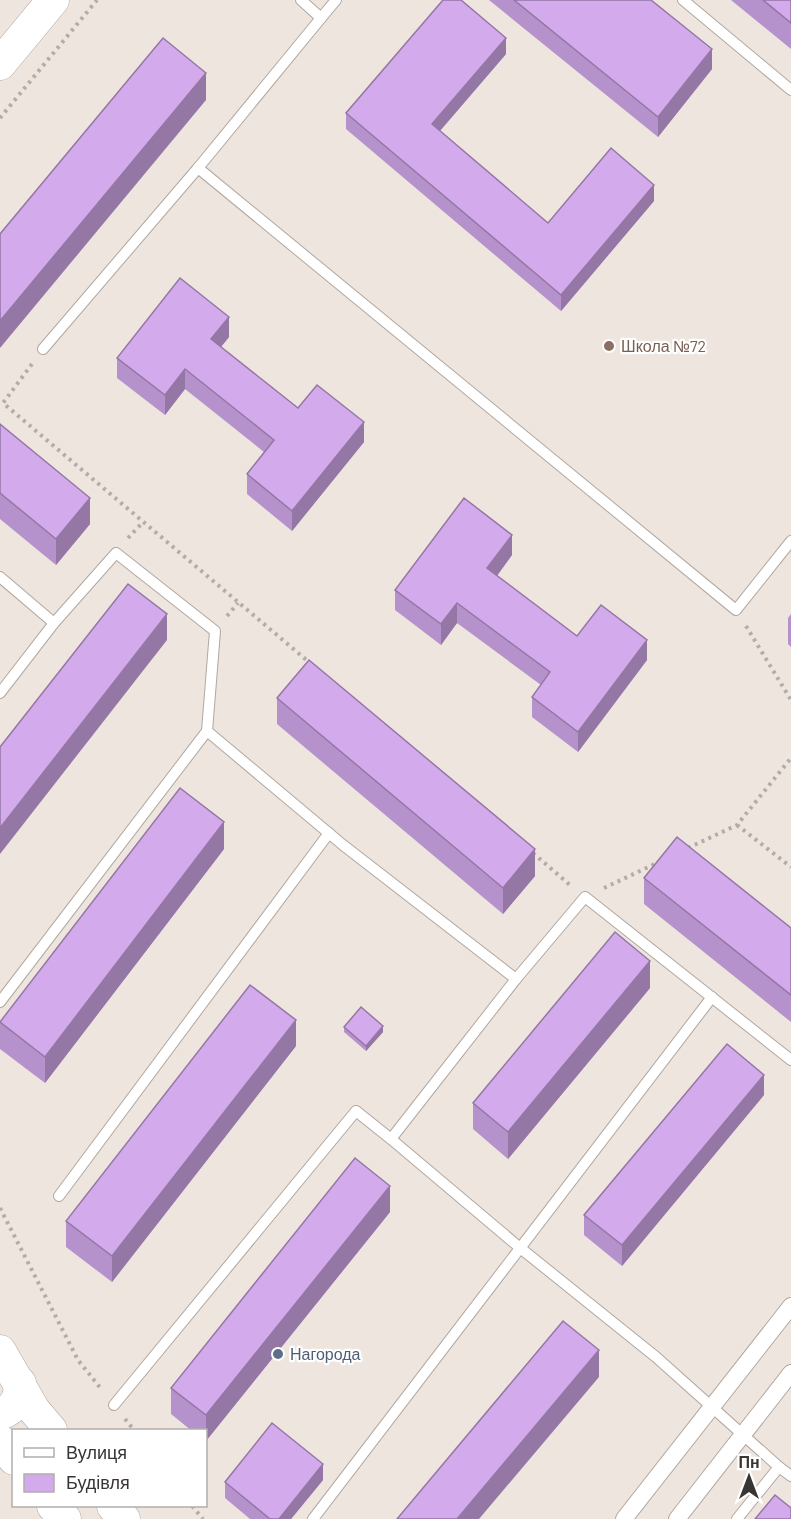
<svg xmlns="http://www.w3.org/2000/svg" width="791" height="1519" viewBox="0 0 791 1519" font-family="Barlow,sans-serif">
	<rect width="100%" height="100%" fill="#eee5de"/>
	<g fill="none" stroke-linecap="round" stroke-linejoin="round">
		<defs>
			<g id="service">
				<path d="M301,0L321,18L198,168L736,610L791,541"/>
				<path d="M683,0L791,90"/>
				<path d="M321,18L336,0"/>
				<path d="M43,349L198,168"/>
				<path d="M0,577L54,623L116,553L215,631L207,731L343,845L516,979L391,1139L519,1247L656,1357L779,1467"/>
				<path d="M0,693L54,623"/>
				<path d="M516,979L585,897L791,1060"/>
				<path d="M0,1002L207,731"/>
				<path d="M59,1196L329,833"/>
				<path d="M114,1405L356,1111L391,1139"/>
				<path d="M313,1519L712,997"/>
				<path d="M737,1519L779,1467L791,1476"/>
			</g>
			<g id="pedestrian">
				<path d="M624,1519L791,1306"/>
				<path d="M677,1519L791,1373"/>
			</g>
			<g id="secondary">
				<path d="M0,64L53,0"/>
				<path d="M0,1351L34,1410L51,1430"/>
				<path d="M0,1414C15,1409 20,1398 20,1383"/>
				<path d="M0,1441L14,1459"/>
				<path d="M53,1506L65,1519"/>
				<path d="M113,1506L124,1519"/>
			</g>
		</defs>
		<use href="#service" stroke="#b0a7a1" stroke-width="12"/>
		<use href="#pedestrian" stroke="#b0a7a1" stroke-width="18"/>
		<use href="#secondary" stroke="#b0a7a1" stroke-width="33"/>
		<g stroke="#b4ada7" stroke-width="4" stroke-dasharray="3 4.5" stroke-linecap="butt">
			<path d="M0,118L97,0"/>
			<path d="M32,364L3,403L310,663"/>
			<path d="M128,538L143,522"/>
			<path d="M227,616L238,603"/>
			<path d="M746,626L791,700"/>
			<path d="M737,825L791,867"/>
			<path d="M688,848L737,825L791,758"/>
			<path d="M533,853L570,885"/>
			<path d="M604,888L657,863"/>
			<path d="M0,1208L78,1360L102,1390"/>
			<path d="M125,1419L134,1430"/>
			<path d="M192,1506L203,1519"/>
		</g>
		<use href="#service" stroke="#fff" stroke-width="10"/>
		<use href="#pedestrian" stroke="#fff" stroke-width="16"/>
		<use href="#secondary" stroke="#fff" stroke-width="32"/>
	</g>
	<g fill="#b592cb">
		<path d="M489,0H651L712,69L658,137Z"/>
		<path d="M731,0H791V49Z"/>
		<path d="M506,54L440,131L548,223L654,201L561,311L346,129V113Z"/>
		<path d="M229,337L221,347L298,408L364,442L292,531L247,494V474L264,452L185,389L165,415L117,378V358Z"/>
		<path d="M0,424L90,524L56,565L0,519Z"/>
		<path d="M512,555L497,576L577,636L647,660L578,752L532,717V697L541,685L457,623L441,645L395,610V590Z"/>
		<path d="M791,614V647L788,644V618Z"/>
		<path d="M277,698L535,876L503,914L277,724Z"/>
		<path d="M224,849L45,1083L0,1049V1022Z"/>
		<path d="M644,878L791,928V1022L644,904Z"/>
		<path d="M650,988L508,1159L473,1129V1103Z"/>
		<path d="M344,1027L383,1032L366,1051L344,1032Z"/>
		<path d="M296,1046L112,1282L66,1247V1221Z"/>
		<path d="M764,1095L622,1266L584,1235V1215Z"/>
		<path d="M390,1212L206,1441V1431H192L171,1414V1388Z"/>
		<path d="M323,1480L291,1519H250L225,1498V1482Z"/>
	</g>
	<g fill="#9477a5">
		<path d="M506,38V54L432,140V124Z"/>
		<path d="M712,49V69L658,137V117Z"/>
		<path d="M206,73V100L0,348V321Z"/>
		<path d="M654,185V201L561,311V295Z"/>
		<path d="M229,317V337L211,359V339Z"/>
		<path d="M185,369V389L165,415V395Z"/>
		<path d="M364,422V442L292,531V511Z"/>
		<path d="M90,498V524L56,565V539Z"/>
		<path d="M512,535V555L487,589V568Z"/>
		<path d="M457,603V623L441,645V624Z"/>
		<path d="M167,614V640L0,854V828Z"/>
		<path d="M647,640V660L578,752V732Z"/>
		<path d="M224,822V849L45,1083V1057Z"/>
		<path d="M535,849V876L503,914V888Z"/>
		<path d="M650,961V988L508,1159V1132Z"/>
		<path d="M296,1020V1046L112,1282V1256Z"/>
		<path d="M383,1026V1032L366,1051V1046Z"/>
		<path d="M764,1075V1095L622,1266V1245Z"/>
		<path d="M390,1186V1212L206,1441V1415Z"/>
		<path d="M599,1350V1377L479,1519H457Z"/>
		<path d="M323,1464V1480L291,1519H279Z"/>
	</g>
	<g fill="#d3aaec" stroke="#9477a5" stroke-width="1.5">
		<path d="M443,0H461L506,38L432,124L548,223L611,148L654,185L561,295L346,113Z"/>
		<path d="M514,0H651L712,49L658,117Z"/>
		<path d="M763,0H791V23Z"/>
		<path d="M163,38L206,73L0,321V234Z"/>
		<path d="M180,278L229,317L211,339L298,408L317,385L364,422L292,511L247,474L274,440L185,369L165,395L117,358Z"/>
		<path d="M0,424L90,498L56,539L0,493Z"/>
		<path d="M464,498L512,535L487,568L577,636L601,605L647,640L578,732L532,697L550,672L457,603L441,624L395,590Z"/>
		<path d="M128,584L167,614L0,828V747Z"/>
		<path d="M309,660L535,849L503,888L277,698Z"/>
		<path d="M180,788L224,822L45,1057L0,1022Z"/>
		<path d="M677,837L791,928V995L644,878Z"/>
		<path d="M615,932L650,961L508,1132L473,1103Z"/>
		<path d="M250,985L296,1020L112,1256L66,1221Z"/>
		<path d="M361,1007L383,1026L366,1046L344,1027Z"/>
		<path d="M727,1044L764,1075L622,1245L584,1215Z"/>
		<path d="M355,1158L390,1186L206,1415L171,1388Z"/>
		<path d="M563,1321L599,1350L457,1519H397Z"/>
		<path d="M272,1423L323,1464L279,1519H270L225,1482Z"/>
		<path d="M775,1495L791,1508V1519H755Z"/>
	</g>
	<circle fill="#8d6e63" stroke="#fff" stroke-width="2" cx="609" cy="346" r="6"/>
	<circle fill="#5c6f8a" stroke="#fff" stroke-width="2" cx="278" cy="1354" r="6"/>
	<g text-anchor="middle" stroke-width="4.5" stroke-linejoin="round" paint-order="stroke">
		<g font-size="16" fill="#785e54" stroke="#fff" text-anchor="start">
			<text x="621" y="352">Школа №72</text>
		</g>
		<g font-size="16" fill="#4e5e75" stroke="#fff" text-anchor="start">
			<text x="290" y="1360">Нагорода</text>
		</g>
	</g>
	<rect x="12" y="1429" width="195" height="78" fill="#ffffff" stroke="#b0aead" stroke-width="1.5"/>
	<rect x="24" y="1448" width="30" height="9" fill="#ffffff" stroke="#b0aead" stroke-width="1.5"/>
	<text x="66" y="1459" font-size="18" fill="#393532">Вулиця</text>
	<rect x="24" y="1474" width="30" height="18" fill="#d3aaec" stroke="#b0aead" stroke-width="1.5"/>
	<text x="66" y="1489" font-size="18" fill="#393532">Будівля</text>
	<g transform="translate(749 1477)" stroke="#ffffff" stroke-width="4.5" paint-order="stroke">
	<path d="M0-4.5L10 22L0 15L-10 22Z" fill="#393532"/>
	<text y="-9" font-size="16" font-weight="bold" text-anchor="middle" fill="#393532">Пн</text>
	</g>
</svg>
